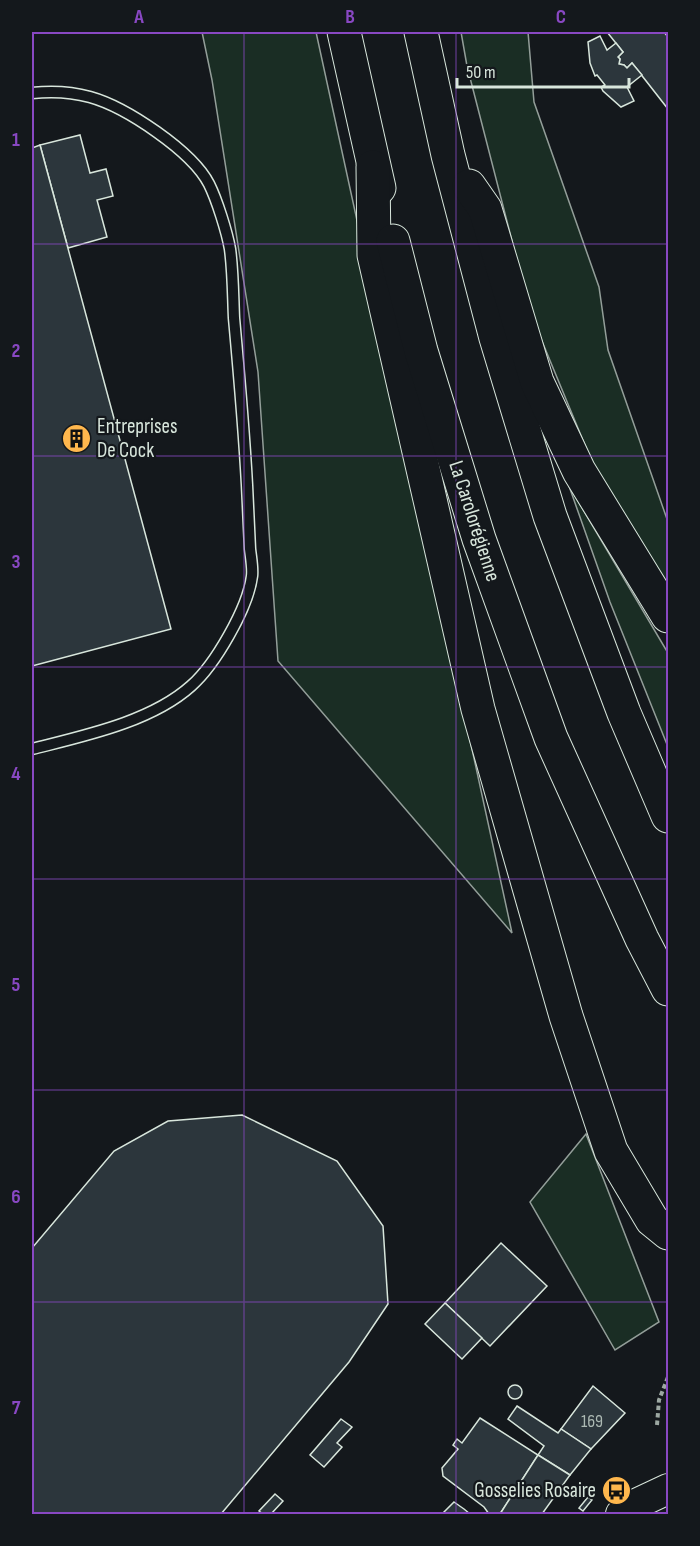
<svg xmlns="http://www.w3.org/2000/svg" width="700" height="1546" viewBox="0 0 700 1546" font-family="'Sofia Sans Condensed',sans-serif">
	<rect width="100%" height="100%" fill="#14181c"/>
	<g fill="#1a2d24" stroke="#939e99" stroke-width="1.5">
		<path d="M202,32H316L512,933L278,661L258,372L212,80Z"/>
		<path d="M461,32H528L534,102L599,287L608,350L668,522V608L630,554L539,334L535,330L467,66Z"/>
		<path d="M569,486L668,653V747L610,602Z"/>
		<path d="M586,1134L659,1322L615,1350L530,1202Z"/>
	</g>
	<g fill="#2c363c" stroke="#d8e6dc" stroke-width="1.5">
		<path d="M607,32H664L668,37V109L632,63L627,68L624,65L619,64L620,59L618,57L623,52Z"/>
		<path d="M600,36L607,50L616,43L623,52L618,57L620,59L619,64L624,65L627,68L632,63L642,75L627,87L634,101L621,107L603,91L601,87L605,85L597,75L595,76L590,63L588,42Z"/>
		<path d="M80,135L90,173L106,169L113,196L97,200L107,237L68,248L40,145Z"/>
		<path d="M40,145L171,629L32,666V148Z"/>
		<path d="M242,1115L337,1161L383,1226L388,1304L349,1362L221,1514H32V1248L114,1151L168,1121Z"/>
		<path d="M501,1243L547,1286L490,1346L445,1303Z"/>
		<path d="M445,1303L482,1338L462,1359L425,1324Z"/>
		<circle cx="515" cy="1392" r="7"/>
		<path d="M593,1386L625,1413L591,1449L561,1429Z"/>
		<path d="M517,1406L558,1433L561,1429L591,1449L570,1475L538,1455L544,1446L508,1419Z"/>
		<path d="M480,1418L538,1455L500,1514H489L484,1507L443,1476L442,1468L458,1449L453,1445L457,1439L462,1443Z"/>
		<path d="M341,1419L352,1427L337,1443L342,1447L324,1467L310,1455Z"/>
		<path d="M538,1455L570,1475L542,1514H500Z"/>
		<path d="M275,1494L283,1501L271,1514H263L259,1511Z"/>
		<path d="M588,1497L592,1500L583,1511L579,1508Z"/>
		<path d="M454,1502L464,1509L470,1514H442Z"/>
	</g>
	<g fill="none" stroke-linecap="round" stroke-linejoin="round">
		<defs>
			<path id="service" d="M32,93C50,91 72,92 90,97C126,107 192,151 209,184C217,200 227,232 230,249C233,271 233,295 234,318C239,373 244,429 247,485C248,507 249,528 250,549C251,558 253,568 252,576C248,608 215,665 191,686C151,722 83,736 32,749"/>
			<path id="secondary" d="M621,1514L636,1504L668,1489"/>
			<g id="motorway">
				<path d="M344,32L379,188"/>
				<path d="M421,32L448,155L496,338L550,516L624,713L668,816"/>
				<path d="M373,167L374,255L478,709L566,1016L611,1151L652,1220L668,1233"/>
				<path d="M469,186L485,209L537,382L579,471L668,616"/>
				<path d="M393,241L421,351L479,539L551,738L642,939L668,989"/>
			</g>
		</defs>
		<use href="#service" stroke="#d8e6dc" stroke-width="13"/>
		<use href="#secondary" stroke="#d8e6dc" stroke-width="32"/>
		<use href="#motorway" stroke="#d8e6dc" stroke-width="35"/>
		<path stroke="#9da8a2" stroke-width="4" stroke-dasharray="4.5 3" stroke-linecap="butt" d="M657,1425L659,1400L668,1377"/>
		<use href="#service" stroke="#14181c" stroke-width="10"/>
		<use href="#secondary" stroke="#14181c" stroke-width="30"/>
		<use href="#motorway" stroke="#14181c" stroke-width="33"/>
	</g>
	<path fill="none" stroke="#8948c3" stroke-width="1.5" stroke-opacity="0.55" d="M244,32V1514M456,32V1514M32,244H668M32,456H668M32,667H668M32,879H668M32,1090H668M32,1302H668"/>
	<defs>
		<symbol id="building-disc" viewBox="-11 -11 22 22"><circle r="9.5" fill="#ffb74d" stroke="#14181c"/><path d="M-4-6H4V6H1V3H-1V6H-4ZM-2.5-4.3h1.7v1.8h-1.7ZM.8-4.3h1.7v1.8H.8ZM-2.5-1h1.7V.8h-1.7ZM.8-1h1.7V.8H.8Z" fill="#111"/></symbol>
		<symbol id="bus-disc" viewBox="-11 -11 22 22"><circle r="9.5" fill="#ffb74d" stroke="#14181c"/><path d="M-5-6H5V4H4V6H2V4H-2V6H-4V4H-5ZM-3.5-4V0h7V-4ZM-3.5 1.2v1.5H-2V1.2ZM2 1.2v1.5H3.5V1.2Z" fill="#111"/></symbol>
	</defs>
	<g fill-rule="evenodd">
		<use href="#building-disc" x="60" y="422" width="33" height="33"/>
		<use href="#bus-disc" x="600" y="1474" width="33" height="33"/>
	</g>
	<g text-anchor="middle" stroke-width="4.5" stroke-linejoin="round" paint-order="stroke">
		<g font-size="18" fill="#adbab4">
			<text x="592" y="1427">169</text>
		</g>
		<g font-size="21" fill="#d8e6dc" stroke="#14181c" text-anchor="start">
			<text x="97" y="433">Entreprises<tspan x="97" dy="24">De Cock</tspan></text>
			<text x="596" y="1497" text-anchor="end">Gosselies Rosaire</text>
		</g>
		<g font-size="21" fill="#d8e6dc" stroke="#14181c">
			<text transform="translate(475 521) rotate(72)" y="7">La Carolorégienne</text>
		</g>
	</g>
	<rect width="700" height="1546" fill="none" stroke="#14181c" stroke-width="66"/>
	<path d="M457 78v9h172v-9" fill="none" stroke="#d8e6dc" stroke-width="3"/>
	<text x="466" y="78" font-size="18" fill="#d8e6dc" stroke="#14181c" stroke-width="4.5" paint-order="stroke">50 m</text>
	<rect x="33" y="33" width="634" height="1480" fill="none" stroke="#8948c3" stroke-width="2"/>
	<g font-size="20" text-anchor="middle" font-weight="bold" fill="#8948c3">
		<text x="139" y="23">A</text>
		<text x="350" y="23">B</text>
		<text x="561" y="23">C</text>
		<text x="16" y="146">1</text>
		<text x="16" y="357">2</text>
		<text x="16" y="568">3</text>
		<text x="16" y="780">4</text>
		<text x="16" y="991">5</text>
		<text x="16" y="1203">6</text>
		<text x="16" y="1414">7</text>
	</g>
</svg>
